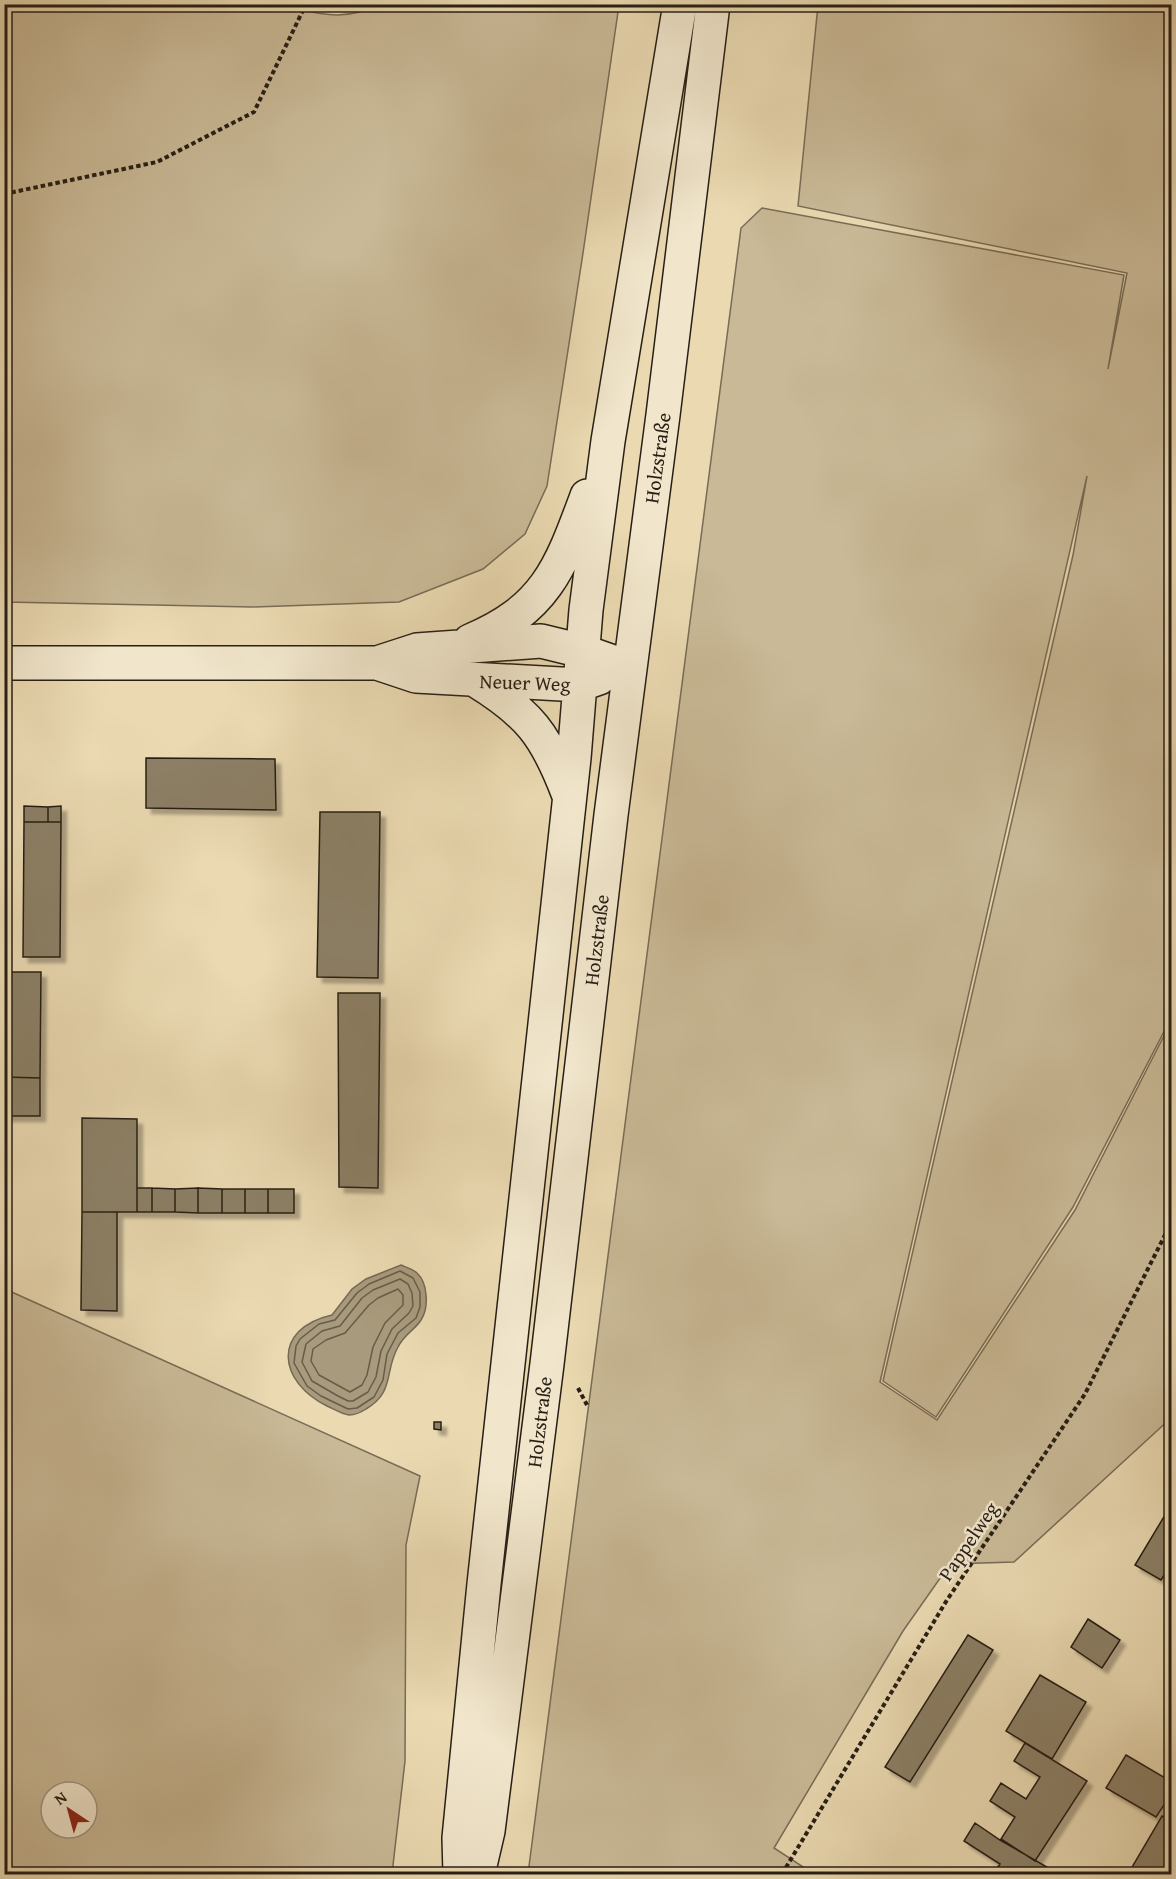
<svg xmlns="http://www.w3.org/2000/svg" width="1176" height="1879" viewBox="0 0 1176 1879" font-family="'Gentium Book Plus',serif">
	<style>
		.green { fill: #c9b996; stroke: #786c56; stroke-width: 1.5; fill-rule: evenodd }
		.water { fill: #a89a7c; stroke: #746953; stroke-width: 1.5 }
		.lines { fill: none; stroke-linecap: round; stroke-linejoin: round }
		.shore { stroke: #685c48; stroke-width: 1.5 }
		.building { fill: #8c8066; stroke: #271f15; stroke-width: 1.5; filter: url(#shadow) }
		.secondary-casing { stroke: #271f15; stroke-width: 36 }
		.path { stroke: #271f15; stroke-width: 4; stroke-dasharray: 4.5 3; stroke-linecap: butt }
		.secondary { stroke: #f1e6cc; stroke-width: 33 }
		.labels { text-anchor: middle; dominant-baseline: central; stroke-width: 5; stroke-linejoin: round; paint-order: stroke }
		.street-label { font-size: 20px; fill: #271f15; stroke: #f1e6cc }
	</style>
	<defs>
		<filter id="shadow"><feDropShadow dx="5.5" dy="5.5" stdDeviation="1.5" flood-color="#0004"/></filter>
	</defs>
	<rect width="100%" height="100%" fill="#ead9b1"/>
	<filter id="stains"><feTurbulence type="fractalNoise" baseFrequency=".00333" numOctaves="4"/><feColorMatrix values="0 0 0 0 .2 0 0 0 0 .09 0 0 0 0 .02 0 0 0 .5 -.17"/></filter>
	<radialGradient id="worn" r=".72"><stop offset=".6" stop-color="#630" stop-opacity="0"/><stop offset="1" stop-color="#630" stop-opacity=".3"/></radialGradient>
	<path class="green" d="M281 5C314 13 346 23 378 4L619 5 583 253 547 486 525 534 483 569 399 602 252 607 5 602V5Z
		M818 5H1171V1018L1073 1207 936 1417 883 1381 1073 555 1087 476 880 1382 937 1420 1075 1210 1171 1022V1418L1014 1562 950 1564 903 1631 774 1848 814 1874H528L741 228 762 208 1124 275 1108 369 1127 273 798 206Z
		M5 1289 420 1476 406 1545 405 1761 392 1874H5ZM51 1792H87V1828H51Z"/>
	<path class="water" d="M401 1265C405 1267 413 1269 417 1273 428 1283 429 1308 421 1320 415 1330 405 1333 398 1347 384 1372 395 1392 366 1409 360 1413 355 1415 349 1415 342 1414 334 1409 327 1406 278 1382 271 1329 332 1315L352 1289 366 1279Z"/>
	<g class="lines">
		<path class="shore" d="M400 1271 413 1278 420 1292V1307L416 1318 398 1333 387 1354 383 1380 374 1397 357 1408 348 1409 321 1396 307 1386 294 1363 296 1346 300 1339 319 1324 335 1320 357 1293 369 1284Z
			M400 1279 408 1284 412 1293 413 1306 409 1313 392 1329 381 1351 376 1377 368 1392 353 1401H348L338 1396 312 1381 302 1362 306 1344 322 1331 340 1326 362 1298 373 1290Z
			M398 1289 403 1295V1305L385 1323 373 1347 367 1375 362 1385 350 1392 319 1375 311 1361 313 1349 326 1340 345 1333 369 1305 378 1298Z"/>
	</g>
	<path class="building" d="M146 758 275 759 276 810 146 808Z
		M24 806 48 807V822H24Z
		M61 806V822H48V807Z
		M320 812H380L378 978 317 977Z
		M24 822H61L60 957H23Z
		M4 972H41L40 1078 4 1077Z
		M338 993H380L378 1188 339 1187Z
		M4 1077 40 1078V1116H4Z
		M82 1118 137 1119V1212H82Z
		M137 1188H152V1212H137Z
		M152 1188 175 1189V1212H152Z
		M198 1188 222 1189V1213H198Z
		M198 1188V1213L175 1212V1189Z
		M222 1189H245V1213H222Z
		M245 1189H268V1213H245Z
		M268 1189H294V1213H268Z
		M82 1212H117V1311L81 1310Z
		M434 1422H441V1430L434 1429Z
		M1171 1505 1172 1563 1161 1580 1135 1565Z
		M1088 1619 1120 1640 1102 1668 1071 1647Z
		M968 1635 993 1650 910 1782 885 1767Z
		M1040 1675 1086 1702 1052 1759 1006 1731Z
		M1025 1743 1087 1781 1035 1861 1001 1839 1015 1817 990 1801 1001 1783 1026 1799 1040 1777 1014 1761Z
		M1126 1755 1172 1782V1793L1156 1817 1106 1788Z
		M1162 1816 1172 1822V1865L1165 1874H1128Z
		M975 1823 1000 1840 1059 1874H993L1000 1864 964 1841Z"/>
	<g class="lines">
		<defs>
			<path id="secondary" d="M470 641C546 609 560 569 587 496
				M4 663H377L417 650 541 641 582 651 630 668
				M377 663 416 676 579 685 599 678
				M475 680C529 713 546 735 568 793
				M460 1874 459 1838 484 1584 574 758 586 610 608 441 680 4
				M478 1874 488 1831 547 1364 611 815 663 415 713 4"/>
		</defs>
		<use href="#secondary" class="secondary-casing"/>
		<path class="path" d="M4 194 157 162 254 112 306 4
			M578 1388 587 1405
			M782 1874 947 1600 1085 1394 1172 1221"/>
		<use href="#secondary" class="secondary"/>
	</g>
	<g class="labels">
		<g class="street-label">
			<text transform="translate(657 458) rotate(-82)">Holzstraße</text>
			<text transform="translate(525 682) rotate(2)">Neuer Weg</text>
			<text transform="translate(596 940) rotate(-83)">Holzstraße</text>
			<text transform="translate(539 1422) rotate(-83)">Holzstraße</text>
			<text transform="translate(968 1541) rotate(-56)">Pappelweg</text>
		</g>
	</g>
	<rect width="1176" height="1879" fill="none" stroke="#ead9b1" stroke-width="24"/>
	<rect x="6" y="6" width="1164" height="1867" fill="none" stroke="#271f15" stroke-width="3"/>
	<rect x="12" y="12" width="1152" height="1855" fill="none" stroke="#271f15" stroke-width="1.5"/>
	<g transform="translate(69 1810) rotate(324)"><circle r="28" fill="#f1e6cc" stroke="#a09683" stroke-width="1.5"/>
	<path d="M0-4.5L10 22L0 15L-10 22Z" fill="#8f2418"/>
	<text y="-9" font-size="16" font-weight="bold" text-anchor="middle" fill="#271f15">N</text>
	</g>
	<rect width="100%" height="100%" filter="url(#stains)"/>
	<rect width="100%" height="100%" fill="url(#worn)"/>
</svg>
